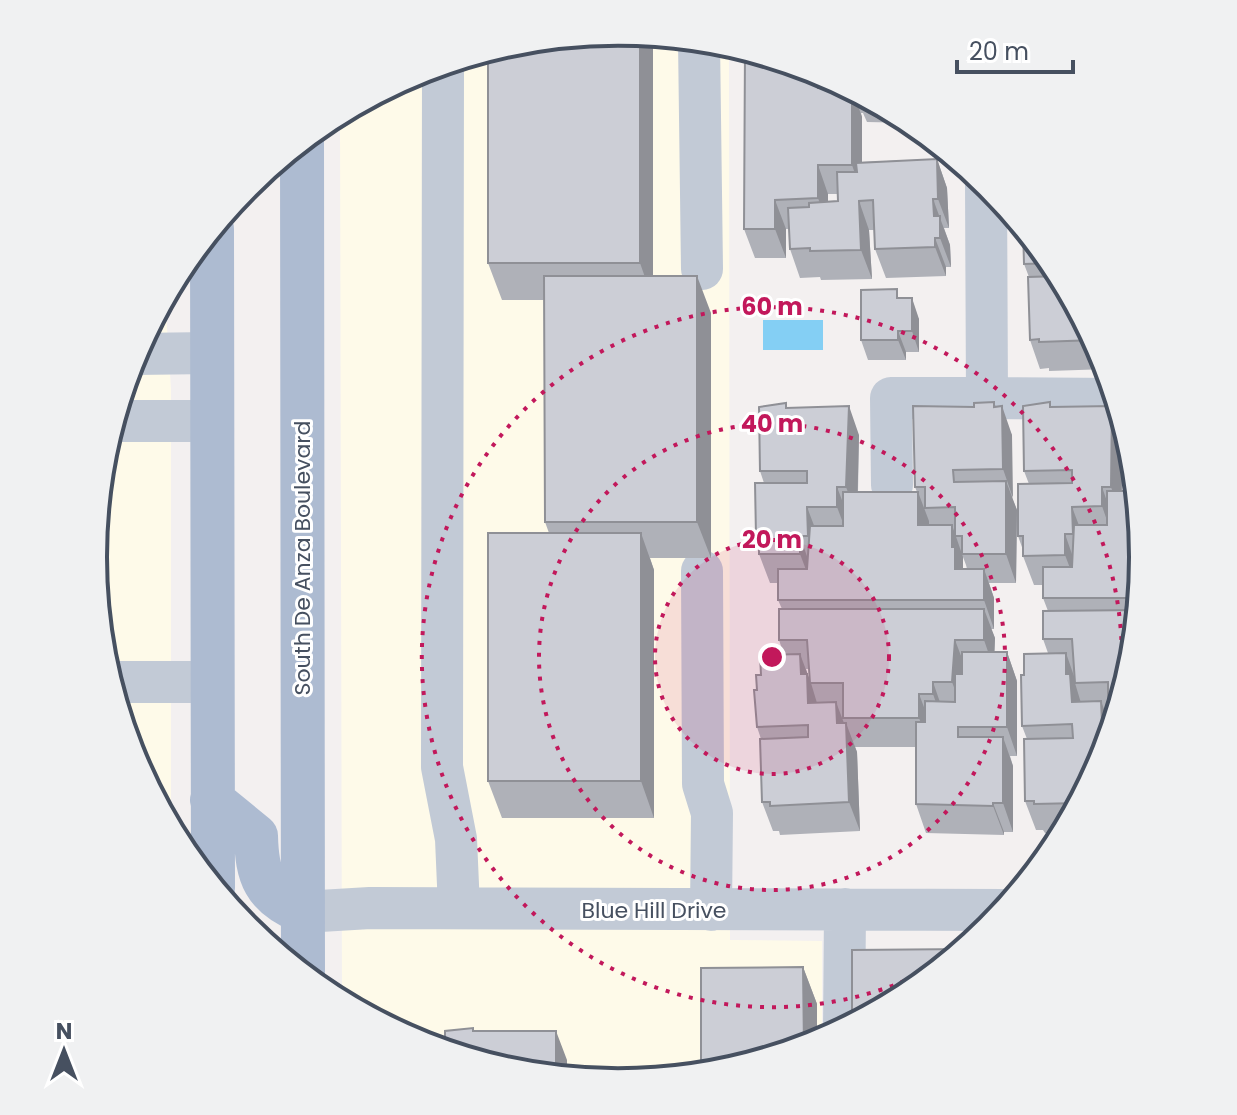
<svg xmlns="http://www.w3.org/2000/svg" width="1237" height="1115" viewBox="0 0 1237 1115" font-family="Poppins,sans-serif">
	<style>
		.commercial { fill: #fefae9 }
		.water { fill: #84cff4 }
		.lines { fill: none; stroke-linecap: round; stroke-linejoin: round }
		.minor { stroke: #c2cad6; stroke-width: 42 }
		.major { stroke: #adbbd1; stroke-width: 44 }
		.wall { fill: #afb1b8; fill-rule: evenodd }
		.shaded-wall { fill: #8f9096 }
		.building { fill: #ccced6; stroke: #8f9096; stroke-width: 2 }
		.ring { fill: none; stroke: #c2185b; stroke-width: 4; stroke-dasharray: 4 8 }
		.labels { text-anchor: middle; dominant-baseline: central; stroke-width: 6; stroke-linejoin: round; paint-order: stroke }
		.street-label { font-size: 22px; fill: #465060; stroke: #fff }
		.rim { fill: none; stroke: #465060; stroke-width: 4 }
		.centre { fill: #c2185b; stroke: #fff; stroke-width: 4 }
		.ring-label { font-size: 24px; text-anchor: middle; font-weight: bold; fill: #c2185b; stroke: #fff; stroke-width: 6; stroke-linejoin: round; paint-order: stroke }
	</style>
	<rect width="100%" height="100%" fill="#f3f0f0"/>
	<path class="commercial" d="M619 32 729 44 730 940 822 941V1042L721 1073 618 1083 516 1073 417 1043 342 1003 340 113 418 72 516 42Z
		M165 296 171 389V830L133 758 103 660 93 557 103 455 133 356Z"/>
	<path class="water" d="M763 320H823V350H763Z"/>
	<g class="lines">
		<path class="minor" d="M699 40 702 269
			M443 64 442 767 456 839 459 908
			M986 183 987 398 1117 399
			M135 354 211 353
			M113 421H211
			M892 485 891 398H987
			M702 571 703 784 712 813 711 910
			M110 682H213
			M303 912 370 908 1006 910
			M844 1030 845 909"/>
		<path class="major" d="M302 140 303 975
			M212 229 213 888
			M212 800 256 836C257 876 264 896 303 912"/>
	</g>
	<path class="wall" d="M653 48V276L711 313V558H650L654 570V818H502L488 781 549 533 545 522 544 300H502L488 263Z
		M820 72 914 123 867 122 863 113H861L862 117V162L937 159 947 188 949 228H944L950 245 951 267H946V276L886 278 875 249V230H869L872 279 821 280 820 277 800 278 790 249 789 229H786V258H755L744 229ZM836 82 838 88H829L828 83ZM828 194H837L838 201 828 202Z
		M1024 227 1056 266 1104 357 1108 369 1049 371V368L1040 369 1030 340 1029 277 1024 264Z
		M900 298 919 319V352H906V360H868L861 340Z
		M1112 406 1123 435 1122 491 1144 558 1134 660 1104 759 1064 833H1045L1043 830H1036L1025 801 1027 739 1022 726 1024 675 1048 653 1043 639 1048 611 1043 598V585H1034L1023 556V550L1018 536 1029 484 1024 471 1052 407Z
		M996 407 1012 435V498L1017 510 1016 583H989L994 598V629H991L995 638 994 652H1007L1017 681V756H1010L1013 766V832H1004V835L926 833 916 804V747H855L857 752 860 831 780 835 779 831H773L762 802 761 739 757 727V690L761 675 784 655 779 640 782 609 778 600V583H770L759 554V544L756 536 764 483 760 471 788 408 859 435 858 492H917L915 487ZM963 557 966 565 967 569H963ZM806 669H809L810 681Z
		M803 967 817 1004V1044L721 1073 706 1074 701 1062Z
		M910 995 856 1024 852 1013Z"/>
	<path class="shaded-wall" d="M640 34 648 35 653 48V300L640 263Z
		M818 72 825 75 829 85V117L818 88Z
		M852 89 862 117V194L852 165Z
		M937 159 947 188 949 228 938 199Z
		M818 165 828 194V227L818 198Z
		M933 199 950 245 951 267 940 238 934 216Z
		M775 200 786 229V258L775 229Z
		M859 201 869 230 872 279 861 250Z
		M935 238 946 267V276L935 247Z
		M697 276 711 313V558L697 522Z
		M912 298 919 319V352L912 331Z
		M898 331 906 352V360L898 340Z
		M994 402 1002 424V406L1012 435 1013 498 1003 469Z
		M849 406 859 435 857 516 846 487Z
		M1112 406 1123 435 1121 516 1111 487Z
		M1006 481 1017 510 1016 583 1006 554Z
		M837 487 848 516V536L837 507Z
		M1102 487 1112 516V535L1102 506Z
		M918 492 929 521V554L918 525Z
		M807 507 818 536V565L808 536Z
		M1072 507 1083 536V563L1073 534Z
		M952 525 963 557V569H955L952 547Z
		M641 533 654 570V818L641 781Z
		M1065 534 1075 563 1076 584 1065 555Z
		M800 536 810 565 811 583 800 554Z
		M984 569 994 598V629L984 600Z
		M984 609 995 638 994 669 984 640Z
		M955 640 966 669 963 711 952 682Z
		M1007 652 1017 681V756L1007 727Z
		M1066 653 1076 682 1075 683 1081 703 1072 702 1066 674Z
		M800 654 811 683 817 703H808L801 674Z
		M933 682 943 711V723L933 694Z
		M919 694 930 723V747L919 718Z
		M1101 701 1111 728V722L1113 728 1109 741 1102 722Z
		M836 702 847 731 846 723 857 752 860 831 849 802 837 723Z
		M1003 737 1013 766V832L1003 803Z
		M993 803 1004 832V835L993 806Z
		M803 967 817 1004V1044L804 1048Z
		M556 1031 567 1060V1078L556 1077Z"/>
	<path class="building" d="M619 32 640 34V263H488V51L516 42Z
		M745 49 818 72V88L852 89V165H818V198L775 200V229H744Z
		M937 159 938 199H933L934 216H940V238H935V247L875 249 873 200 859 201 861 250 810 251V248L790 249 788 208 809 207V203L838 201 837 172H857L856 163Z
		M1023 227H1024L1053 263 1024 264Z
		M544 276H697V522H545Z
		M1061 276 1095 340 1039 342V339L1030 340 1028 277Z
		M897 289V298H912V331H898V340H861V290Z
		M994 402V407L1002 406 1003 469 953 470 954 482 1006 481V554H962V536H955V507L925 508V487H915L913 406 974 407V403Z
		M1050 402V407L1112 406 1111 487H1102V506L1072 507 1073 534H1065V555L1023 556V536H1018V484L1072 483V470L1024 471 1023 406Z
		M786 403V408L849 406 846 487H837V507H807L808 536H800V554H759V536H756L755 483H807V471H760L759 407Z
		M1107 491H1137L1144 558 1140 598H1043V567H1072L1074 525H1107Z
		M843 492H918V525H952V547H955V569H984V600H778V569H807L810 526H843Z
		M488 533H641V781H488Z
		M779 609H984V640H955L952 682H933V694H919V718H843V683H810L807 640H779Z
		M1139 610 1134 660 1116 718H1108V682L1075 683 1072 639H1043V611Z
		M962 652H1007V727H958V737H1003V803H993V806L916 804V722H925V701L955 702V674H962Z
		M1066 653V674H1070L1072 702 1101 701 1102 722H1111V735L1104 759 1080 803 1034 804V801H1025L1024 739 1073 738 1072 724 1022 726 1021 675H1024V654Z
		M800 654 801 674H807L808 703 836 702 837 723H846L849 802 770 806V802H762L760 739 808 737V725L757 727 754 690H757L756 675H761L760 655Z
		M966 949 910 995 877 1012 852 1013V950Z
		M803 967 804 1048 733 1069V1062H701V968Z
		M473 1028V1031H556V1077L516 1073 445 1051V1031Z"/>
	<circle cx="772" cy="657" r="117" fill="#c2185b" fill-opacity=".12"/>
	<g class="ring">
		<circle cx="772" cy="657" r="117"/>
		<circle cx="772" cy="657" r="233"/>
		<path d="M968 947A350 350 0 1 1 1117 715"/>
	</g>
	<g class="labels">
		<g class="street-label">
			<text transform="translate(302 558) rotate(-90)">South De Anza Boulevard</text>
			<text x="654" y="910">Blue Hill Drive</text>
		</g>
	</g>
	<path d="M0 0H1237V1115H0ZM107 557a511 511 0 1 1 1022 0a511 511 0 1 1-1022 0Z" fill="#f0f1f2" fill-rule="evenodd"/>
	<path class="rim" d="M107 557a511 511 0 1 1 1022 0a511 511 0 1 1-1022 0Z"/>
	<circle cx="772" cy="657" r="12" class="centre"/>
	<g class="ring-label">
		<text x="772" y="315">60 m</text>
		<text x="772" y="432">40 m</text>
		<text x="772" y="548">20 m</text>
	</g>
	<g transform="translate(64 1051)" stroke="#ffffff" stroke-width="6" paint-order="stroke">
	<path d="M0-6L14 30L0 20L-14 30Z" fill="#465060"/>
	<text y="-12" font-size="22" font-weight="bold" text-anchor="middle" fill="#465060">N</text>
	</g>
	<path d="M957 60v12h116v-12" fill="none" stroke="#465060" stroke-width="4"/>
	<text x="969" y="60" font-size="24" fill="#465060" stroke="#ffffff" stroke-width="6" paint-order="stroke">20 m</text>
</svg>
